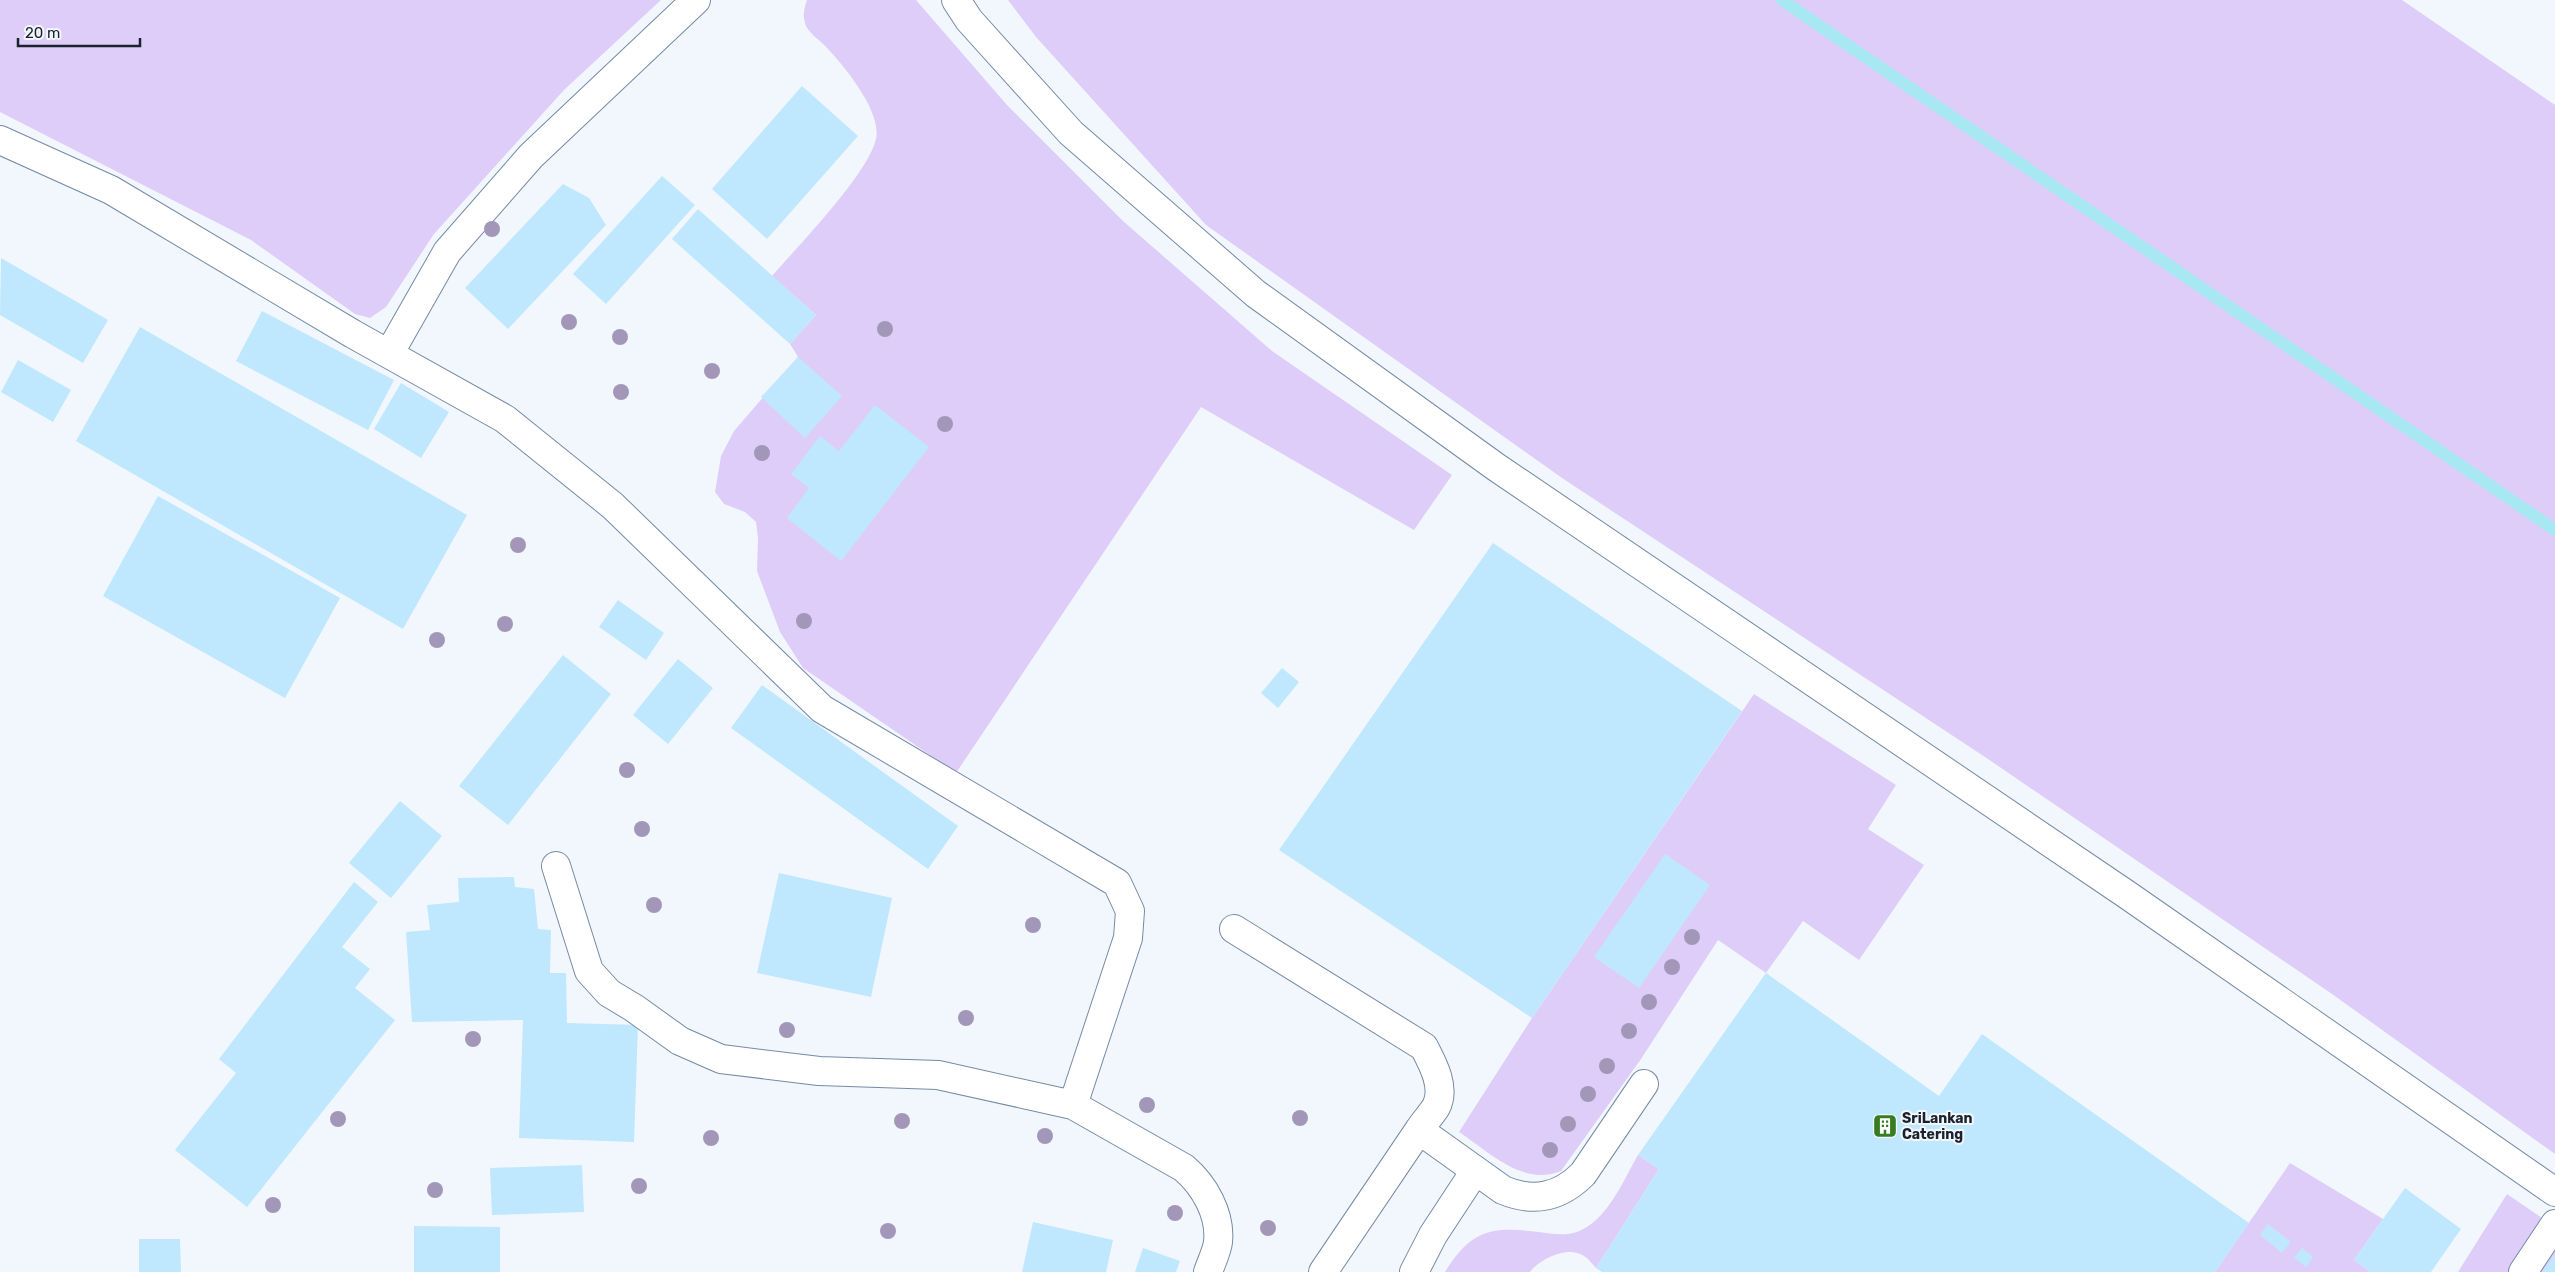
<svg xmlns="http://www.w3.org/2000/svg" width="2555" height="1272" viewBox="0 0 2555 1272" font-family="Rubik,sans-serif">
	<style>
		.green { fill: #dfcdf9 }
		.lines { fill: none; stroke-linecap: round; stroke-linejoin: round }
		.stream { stroke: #a8e8f3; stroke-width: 12 }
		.building { fill: #bfe7fe }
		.minor-casing { stroke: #758aa6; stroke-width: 30 }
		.minor { stroke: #fff; stroke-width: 28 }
		.tree { fill: #a397b9 }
		.labels { text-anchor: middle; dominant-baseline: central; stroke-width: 4; stroke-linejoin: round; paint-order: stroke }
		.poi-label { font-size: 14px; font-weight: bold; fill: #1a222e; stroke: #f2f7fd; text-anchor: start }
	</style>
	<rect width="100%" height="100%" fill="#f2f7fd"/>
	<path class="green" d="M0 0H661L564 90 434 234 386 307 370 318 355 314 251 240 0 112Z
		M807 0H916L1007 105 1123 221 1272 351 1452 475 1414 530 1201 407 956 773 803 668 780 632 757 571 758 538 756 522 745 512 724 504 715 492 721 456 734 431 798 357 790 344 816 315 772 276C798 246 868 174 876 139 882 112 845 67 827 48 821 41 810 34 806 26 802 16 804 9 807 0Z
		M1008 0H2402L2555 105V1154L2332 994 1988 759 1562 478 1206 225 1036 37Z
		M1754 694 1896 785 1868 829 1924 865 1859 960 1803 921 1766 973 1718 940 1641 1059 1561 1171C1524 1187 1489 1152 1459 1132L1532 1018Z
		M1638 1155 1659 1169 1596 1268C1592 1264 1589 1259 1584 1256 1568 1245 1540 1259 1530 1272H1445C1471 1230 1491 1226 1539 1232 1551 1234 1565 1236 1577 1232 1607 1221 1623 1181 1638 1155Z
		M2290 1163 2383 1219 2354 1260 2371 1272H2215Z
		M2507 1194 2555 1227V1272H2458Z"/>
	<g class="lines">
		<path class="stream" d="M1782 0 2555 530"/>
	</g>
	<path class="building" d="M802 86 858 136 767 239 712 189Z
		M662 176 695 205 606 304 573 274Z
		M563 184 589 198 606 225 508 329 465 288Z
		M698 209 816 315 790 344 672 239Z
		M1 258 108 320 83 363 0 315Z
		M262 311 394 380 368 430 236 361Z
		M140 327 467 515 403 629 76 441Z
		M798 357 842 396 805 438 761 397Z
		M18 360 71 390 53 422 1 392Z
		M401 383 449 412 421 458 374 429Z
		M875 405 929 447 841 561 787 518 809 488 791 474 820 436 839 451Z
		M158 496 340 598 285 698 103 596Z
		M1493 543 1742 711 1532 1018 1279 850Z
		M618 600 664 633 646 660 599 627Z
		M563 655 611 694 508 825 459 786Z
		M678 659 713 688 668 744 633 715Z
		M1282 668 1299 682 1278 708 1261 693Z
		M762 685 958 826 928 869 731 728Z
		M400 801 442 836 391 898 349 863Z
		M1665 854 1710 885 1639 988 1594 957Z
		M779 873 892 898 871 997 757 973Z
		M514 877 515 887 534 889 538 929 551 930 550 973H566L567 1023 638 1025 634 1142 519 1138 523 1020 412 1022 406 932 430 930 427 905 459 902 458 878Z
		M354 882 378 902 342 947 370 969 355 988 395 1020 247 1207 175 1150 236 1073 219 1059Z
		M1766 973 1939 1096 1982 1034 2249 1223 2215 1272H1602L1596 1268 1659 1169 1638 1155Z
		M582 1165 584 1212 492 1215 490 1168Z
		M2405 1188 2461 1229 2431 1272H2371L2354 1260Z
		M1033 1222 1113 1240 1106 1272H1022Z
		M2268 1224 2291 1242 2282 1253 2260 1235Z
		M414 1226 500 1227V1272H414Z
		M139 1239H180L181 1272H139Z
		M1143 1248 1180 1261 1176 1272H1135Z
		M2302 1248 2313 1257 2306 1267 2294 1258Z
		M2555 1254V1272H2542Z"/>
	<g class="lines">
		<defs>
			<path id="minor" d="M956 0 969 20 1071 133 1256 294 1496 467 2126 894 2555 1192
				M0 140 111 190 353 334 505 419 613 506 822 709 1117 883 1130 911 1128 938 1073 1105
				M389 354 447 252 531 156 696 0
				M556 866 589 971 609 993 634 1008 680 1041 721 1059 819 1071 938 1075 1073 1105 1184 1168C1204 1185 1221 1214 1218 1242 1217 1251 1211 1263 1208 1272
				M1234 929 1424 1047C1433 1064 1446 1088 1436 1107 1431 1115 1424 1122 1419 1130L1503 1190C1534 1203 1560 1197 1583 1174L1644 1084
				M1323 1272 1419 1130
				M1414 1272 1433 1235 1475 1171
				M2523 1272 2555 1224"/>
		</defs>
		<use href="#minor" class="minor-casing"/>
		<use href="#minor" class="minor"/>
	</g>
	<g class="tree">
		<circle cx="492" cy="229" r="8"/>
		<circle cx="569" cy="322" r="8"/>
		<circle cx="885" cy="329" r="8"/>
		<circle cx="620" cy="337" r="8"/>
		<circle cx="712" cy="371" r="8"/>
		<circle cx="621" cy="392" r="8"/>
		<circle cx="945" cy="424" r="8"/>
		<circle cx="762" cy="453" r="8"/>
		<circle cx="518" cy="545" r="8"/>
		<circle cx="804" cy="621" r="8"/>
		<circle cx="505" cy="624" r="8"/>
		<circle cx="437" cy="640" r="8"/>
		<circle cx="627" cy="770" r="8"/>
		<circle cx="642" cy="829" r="8"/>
		<circle cx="654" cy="905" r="8"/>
		<circle cx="1033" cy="925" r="8"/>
		<circle cx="1692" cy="937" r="8"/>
		<circle cx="1672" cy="967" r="8"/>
		<circle cx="1649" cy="1002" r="8"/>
		<circle cx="966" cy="1018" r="8"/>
		<circle cx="787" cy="1030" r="8"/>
		<circle cx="1629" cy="1031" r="8"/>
		<circle cx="473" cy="1039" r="8"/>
		<circle cx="1607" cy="1066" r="8"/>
		<circle cx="1588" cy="1094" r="8"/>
		<circle cx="1147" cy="1105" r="8"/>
		<circle cx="1300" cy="1118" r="8"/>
		<circle cx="338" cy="1119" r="8"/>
		<circle cx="902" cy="1121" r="8"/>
		<circle cx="1568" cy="1124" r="8"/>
		<circle cx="1045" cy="1136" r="8"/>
		<circle cx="711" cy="1138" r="8"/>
		<circle cx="1550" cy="1150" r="8"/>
		<circle cx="639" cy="1186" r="8"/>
		<circle cx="435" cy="1190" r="8"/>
		<circle cx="273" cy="1205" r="8"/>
		<circle cx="1175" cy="1213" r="8"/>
		<circle cx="1268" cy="1228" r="8"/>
		<circle cx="888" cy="1231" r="8"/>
	</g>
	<defs>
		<symbol id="building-square" viewBox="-11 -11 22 22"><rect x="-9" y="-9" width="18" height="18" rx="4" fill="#367d22" stroke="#f2f7fd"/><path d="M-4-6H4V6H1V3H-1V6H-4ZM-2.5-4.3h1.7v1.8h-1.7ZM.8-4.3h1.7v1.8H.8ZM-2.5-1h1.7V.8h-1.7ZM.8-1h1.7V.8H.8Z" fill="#fff"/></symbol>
	</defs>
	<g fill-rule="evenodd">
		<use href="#building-square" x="1871" y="1112" width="28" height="28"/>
	</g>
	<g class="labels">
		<g class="poi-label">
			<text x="1902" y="1118">SriLankan<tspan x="1902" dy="16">Catering</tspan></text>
		</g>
	</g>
	<path d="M18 38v8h122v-8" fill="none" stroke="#1a222e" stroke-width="2.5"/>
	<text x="25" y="38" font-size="15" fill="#1a222e" stroke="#f2f7fd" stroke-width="4" paint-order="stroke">20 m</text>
</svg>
